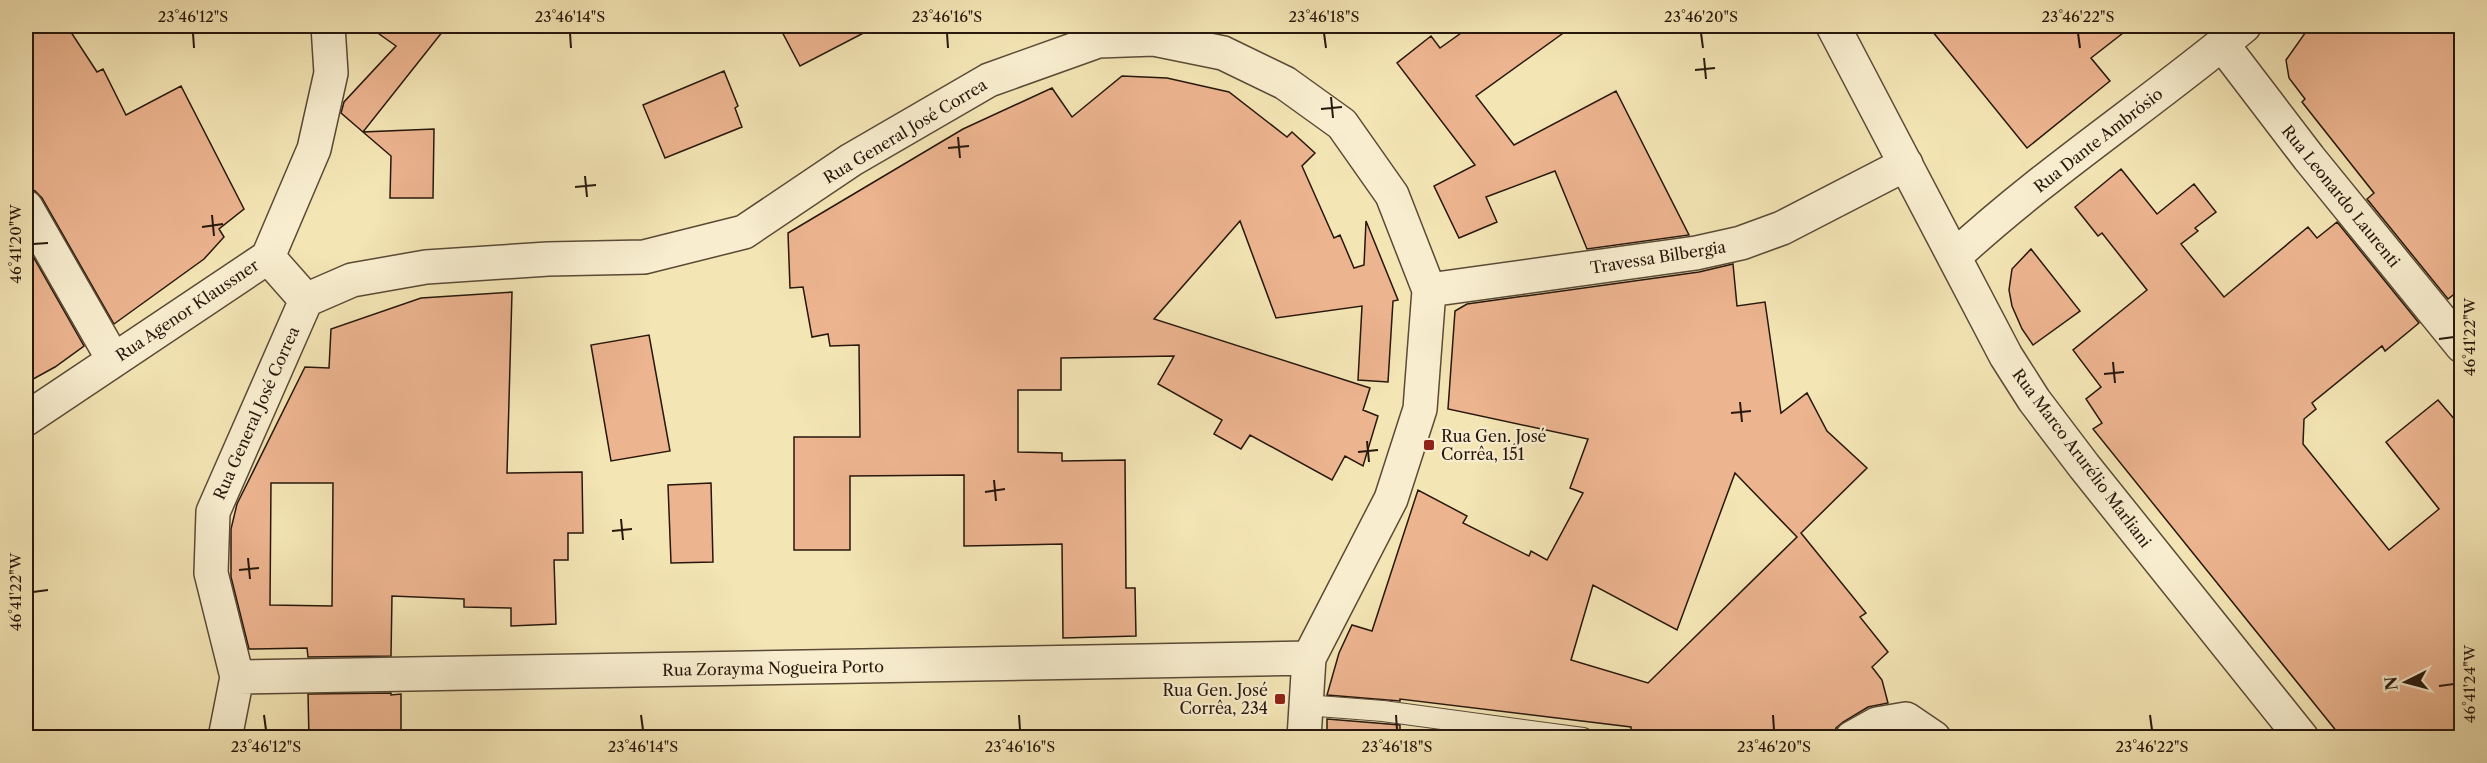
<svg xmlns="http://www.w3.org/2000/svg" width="2487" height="763" viewBox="0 0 2487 763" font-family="'Libre Caslon Text',serif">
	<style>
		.building { fill: #ecb48f; stroke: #27170c; stroke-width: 1.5; fill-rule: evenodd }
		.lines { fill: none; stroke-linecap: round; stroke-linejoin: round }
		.lane-casing { stroke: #5a4a36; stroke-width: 22 }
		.street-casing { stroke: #5a4a36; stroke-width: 36 }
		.lane { stroke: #f8eecf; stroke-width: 20 }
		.street { stroke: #f8eecf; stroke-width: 33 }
		.ticks { fill: none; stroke: #27170c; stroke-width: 2 }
		.poi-dot { fill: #8f2418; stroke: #f8eecf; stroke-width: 2 }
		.labels { text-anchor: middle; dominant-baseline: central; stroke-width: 4.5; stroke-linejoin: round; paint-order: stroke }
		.street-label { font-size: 16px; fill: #27170c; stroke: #f8eecf }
		.poi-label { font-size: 16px; fill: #27170c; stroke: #f8eecf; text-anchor: start }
		.neatline { fill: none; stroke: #27170c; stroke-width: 2 }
		.ticks-label { font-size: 15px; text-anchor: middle; fill: #27170c }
	</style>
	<rect width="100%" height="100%" fill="#f4e5b5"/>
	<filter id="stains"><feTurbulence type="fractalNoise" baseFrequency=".00333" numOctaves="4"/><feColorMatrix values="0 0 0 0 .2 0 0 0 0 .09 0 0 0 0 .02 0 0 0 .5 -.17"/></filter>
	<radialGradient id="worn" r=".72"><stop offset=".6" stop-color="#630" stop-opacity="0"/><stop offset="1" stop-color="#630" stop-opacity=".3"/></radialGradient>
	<path class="building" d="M26 26H67L97 72 103 69 126 115 181 86 244 209 219 229 224 237 204 259 114 324 42 198 35 191 26 188Z
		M368 26H447L363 132 341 113 344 102 396 46Z
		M779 26H877L800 66Z
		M1471 26H1573L1476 96 1514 145 1616 91 1689 235 1587 249 1555 171 1486 197 1497 222 1459 238 1434 186 1475 165 1397 63 1431 36 1440 48Z
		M1928 26H2132L2091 58 2110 81 2027 148Z
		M2310 26H2462V288L2448 299 2367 199 2374 193 2302 102 2305 99 2289 78 2286 60Z
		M724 71 738 106 735 108 742 127 665 158 643 105Z
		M1122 76 1167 78 1229 92 1287 137 1292 132 1315 153 1302 166 1334 238 1340 235 1354 268 1364 265 1366 221 1398 300 1393 301 1388 382 1358 380 1362 306 1276 318 1240 221 1154 319 1370 388 1363 410 1378 416 1363 466 1345 456 1332 480 1250 435 1241 449 1214 434 1222 420 1158 384 1174 356 1061 358V390H1018V452L1062 453V461L1125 460 1126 588H1135L1136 636 1063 638 1062 544 964 546V475L850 476V550H794V437H860L859 345 830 346 828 334 812 337 803 287 790 288 788 233 963 129 1052 88 1072 117Z
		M434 129 433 198H390L391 156 363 132Z
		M2121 169 2157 214 2194 184 2216 212 2195 228 2198 231 2181 244 2224 297 2308 227 2317 238 2337 222 2419 323 2385 351 2382 346 2312 403 2316 409 2304 419 2303 444 2389 550 2439 509 2386 442 2438 400 2462 428V738H2342L2093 429 2102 423 2086 399 2101 387 2073 350 2147 290 2102 233 2098 236 2075 207Z
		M26 244 84 346 55 367 26 383Z
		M2031 249 2080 311 2033 345 2022 329 2012 306 2009 290 2012 269Z
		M1733 264 1737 306 1765 302 1781 413 1807 393 1827 431 1867 468 1801 533 1866 613 1860 617 1888 652 1872 667 1882 680 1888 703 1868 707 1843 722 1836 728 1833 738H1631V727L1400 699V701L1327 695 1339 653 1352 625 1372 631 1418 490 1467 516 1463 523 1529 556 1531 551 1547 560 1583 493 1570 488 1588 439 1448 409 1455 311 1467 304 1699 272ZM1735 473 1797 537 1648 683 1571 660 1593 585 1677 630Z
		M512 292 507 473 582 472 583 533H568V560H554L556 624 511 626V608L464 607V599L392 596 391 656 308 657 307 648 249 649 231 577V529L237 504 305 367 329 368 331 329 421 298ZM271 483H333L332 606 270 605Z
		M649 335 670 451 611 461 591 345Z
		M711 483 713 562 671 563 668 485Z
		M391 693V695L401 694V738H309L308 694Z
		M1327 719 1400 725V738H1327Z"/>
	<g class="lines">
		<defs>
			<path id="lane" d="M1305 705 1383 711 1583 738"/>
			<path id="street" d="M1833 26 2006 356 2034 400 2084 466 2302 738
				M2222 44 2309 158 2462 346
				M26 207 113 359
				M268 257 306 300 352 280 426 267 548 259 644 257 744 232 851 160 989 80 1098 41 1154 39 1223 53 1285 83 1342 124 1392 195 1429 290 1420 409 1391 499 1309 658 1304 738
				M1954 257C2045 173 2149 105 2244 26
				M1429 290 1696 253 1741 243 1782 228 1906 164
				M26 419 268 257 314 149 331 73 328 26
				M237 677 1309 658
				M225 738 237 677 211 573 213 512 306 300
				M1852 738 1877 724 1906 719 1934 738"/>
		</defs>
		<use href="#lane" class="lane-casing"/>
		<use href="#street" class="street-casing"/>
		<use href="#lane" class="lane"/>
		<use href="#street" class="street"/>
	</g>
	<path class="ticks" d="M193 33 194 48M570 33 571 48M947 33 948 48M1324 33 1326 48M1701 33 1703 48M2078 33 2080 48M1704 58 1706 79M1695 70 1715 68M1331 97 1333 118M1321 109 1342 107M958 137 960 158M948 148 969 146M585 176 587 197M575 187 596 185M212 215 214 236M202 227 223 224M33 244 48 243M2439 339 2454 337M2113 362 2115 383M2104 374 2124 372M1740 402 1742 422M1731 413 1751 411M1367 441 1369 462M1358 452 1378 450M994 480 996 501M985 492 1005 489M621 519 623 540M612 531 632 529M248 558 250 579M239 570 259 568M33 592 48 590M2439 686 2454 684M264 715 266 730M641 715 643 730M1019 715 1020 730M1396 715 1397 730M1773 715 1774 730M2150 715 2152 730"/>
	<g class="poi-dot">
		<rect x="1423" y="439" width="12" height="12" rx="3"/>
		<rect x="1274" y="693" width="12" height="12" rx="3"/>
	</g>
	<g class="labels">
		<g class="street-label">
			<text transform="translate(905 131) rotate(-31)">Rua General José Correa</text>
			<text transform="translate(2098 140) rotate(-38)">Rua Dante Ambrósio</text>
			<text transform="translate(2341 196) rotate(51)">Rua Leonardo Laurenti</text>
			<text transform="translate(1658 257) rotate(-9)">Travessa Bilbergia</text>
			<text transform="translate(187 310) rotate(-34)">Rua Agenor Klaussner</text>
			<text transform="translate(256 413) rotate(-66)">Rua General José Correa</text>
			<text transform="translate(2082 458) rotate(53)">Rua Marco Arurélio Marliani</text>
			<text transform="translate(773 668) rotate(-1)">Rua Zorayma Nogueira Porto</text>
		</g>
		<g class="poi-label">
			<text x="1441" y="436">Rua Gen. José<tspan x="1441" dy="18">Corrêa, 151</tspan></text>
			<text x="1268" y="690" text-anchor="end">Rua Gen. José<tspan x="1268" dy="18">Corrêa, 234</tspan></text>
		</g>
	</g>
	<rect width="2487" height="763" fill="none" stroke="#f4e5b5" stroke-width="66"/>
	<g transform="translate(2406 682) rotate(264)" stroke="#f8eecf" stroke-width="4.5" paint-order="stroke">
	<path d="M0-4.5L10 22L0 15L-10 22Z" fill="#27170c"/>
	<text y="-9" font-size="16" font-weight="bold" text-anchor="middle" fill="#27170c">N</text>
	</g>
	<rect x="33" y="33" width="2421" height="697" class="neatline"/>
	<g class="ticks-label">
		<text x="193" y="22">23°46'12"S</text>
		<text x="570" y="22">23°46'14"S</text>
		<text x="947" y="22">23°46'16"S</text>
		<text x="1324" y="22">23°46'18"S</text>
		<text x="1701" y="22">23°46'20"S</text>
		<text x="2078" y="22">23°46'22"S</text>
		<text transform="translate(16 244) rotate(-90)" y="5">46°41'20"W</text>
		<text transform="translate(2470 337) rotate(-90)" y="5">46°41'22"W</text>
		<text transform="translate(16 592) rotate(-90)" y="5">46°41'22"W</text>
		<text transform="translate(2470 684) rotate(-90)" y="5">46°41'24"W</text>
		<text x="266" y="752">23°46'12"S</text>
		<text x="643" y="752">23°46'14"S</text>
		<text x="1020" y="752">23°46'16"S</text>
		<text x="1397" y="752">23°46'18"S</text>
		<text x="1774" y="752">23°46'20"S</text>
		<text x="2152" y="752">23°46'22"S</text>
	</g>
	<rect width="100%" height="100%" filter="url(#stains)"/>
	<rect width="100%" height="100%" fill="url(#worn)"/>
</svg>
